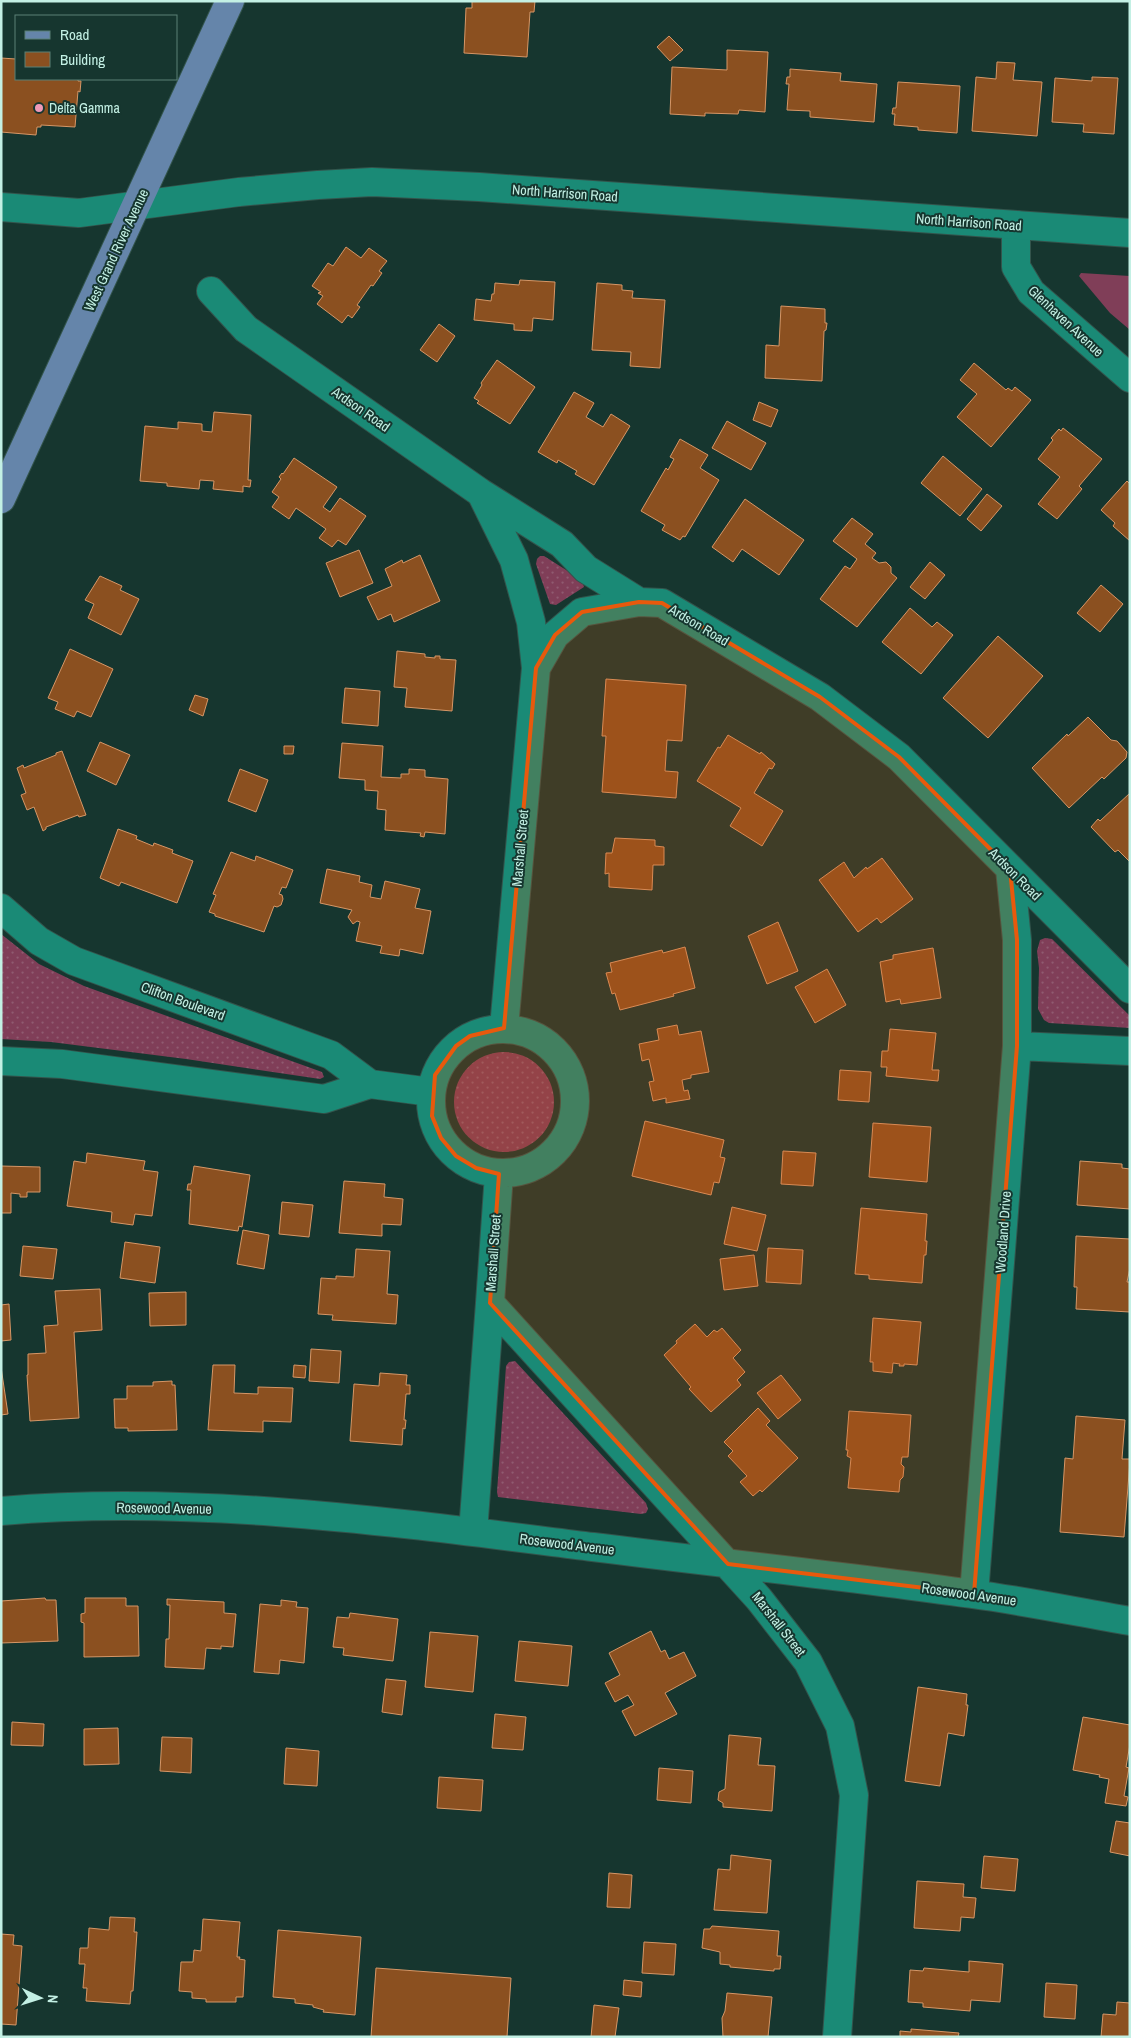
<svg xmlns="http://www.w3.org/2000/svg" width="1131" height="2038" viewBox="0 0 1131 2038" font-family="'Archivo Narrow',sans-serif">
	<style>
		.grass { fill: url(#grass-dots) }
		.park { fill: #803e58 }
		.building { fill: #8b5020; stroke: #d69666 }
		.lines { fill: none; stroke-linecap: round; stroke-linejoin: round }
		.minor-casing { stroke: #33544c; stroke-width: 30 }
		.tertiary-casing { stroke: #33544c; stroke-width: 30 }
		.primary-casing { stroke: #33544c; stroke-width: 30 }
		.minor { stroke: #1a8a76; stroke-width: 28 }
		.tertiary { stroke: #1a8a76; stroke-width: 28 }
		.primary { stroke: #6585aa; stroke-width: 28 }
		.marked { fill: #e8590c; fill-opacity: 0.2; stroke: #e8590c; stroke-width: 4; stroke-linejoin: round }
		.poi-dot { fill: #ef9ab8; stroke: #16362f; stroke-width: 2 }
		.labels { text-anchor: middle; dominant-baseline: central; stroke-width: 4; stroke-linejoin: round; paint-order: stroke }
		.poi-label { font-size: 14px; fill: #c3f0e4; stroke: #16362f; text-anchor: start }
		.street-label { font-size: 14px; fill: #c3f0e4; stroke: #16362f }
	</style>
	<defs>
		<pattern id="grass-dots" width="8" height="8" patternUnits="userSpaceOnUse" patternTransform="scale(1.25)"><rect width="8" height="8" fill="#803e58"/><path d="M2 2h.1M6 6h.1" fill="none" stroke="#905a70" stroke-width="1.8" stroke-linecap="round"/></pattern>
	</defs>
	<rect width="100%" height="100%" fill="#16362f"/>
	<path class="grass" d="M540 556H544L582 580 584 587 556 605 550 604 536 564 537 559Z
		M1 934 39 964 84 986 322 1072 324 1077 320 1079 186 1059 51 1042 1 1039Z
		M1045 938 1052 939 1130 1016V1028L1049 1023 1044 1020 1038 1009 1039 968 1037 951 1040 940Z
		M454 1102a50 50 0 1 1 100 0a50 50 0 1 1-100 0Z
		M515 1361 646 1503 648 1509 646 1513 641 1514 498 1497 497 1492 506 1366 509 1362Z"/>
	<path class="park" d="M1081 273 1130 276V330L1110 313 1079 276Z"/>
	<path class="building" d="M472 1H535L534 12H530L527 57 464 53 466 8H472Z
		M669 36 683 50 670 61 657 47Z
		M727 50 768 52 765 112 739 110 738 114 705 113V116L670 114 672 67 727 70Z
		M1 58 16 59V79H78V81H81L80 92 78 91 75 127 41 125V127H37L36 135 1 132Z
		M997 62 1015 63 1013 80 1042 82 1037 136 972 131 976 77 996 79Z
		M790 69 841 73 840 81 877 84 874 122 810 117V111L787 110 789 84H786L787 77H790Z
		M1092 77 1118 78 1114 134 1083 132 1084 124 1052 122 1055 78 1092 81Z
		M898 82 960 86 957 133 918 130V127L894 125 895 114H892L893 108H896Z
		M346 247 361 258 369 248 387 261 379 271 382 273 373 286 371 285 357 305 360 307 352 318 348 315 342 323 317 304 323 296 318 293 321 292 312 286 328 263 333 266Z
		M520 280 555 282 553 320 533 318 532 331 514 330V324L474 320 476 299 491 301 492 294H494L495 283 519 285Z
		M597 283 622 285V290L633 291 632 298 665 300 660 368 630 366 631 352 592 350Z
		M781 306 825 309V323H827L826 330 824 331 822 381 765 378 766 345 779 346Z
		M439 324 455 336 437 362 420 350Z
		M497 360 535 387 510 424 477 403 479 401 474 398 482 385 481 383Z
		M974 363 1006 390 1008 388 1012 391 1015 387 1031 400 991 447 957 417 977 394 960 380Z
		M574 392 594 403 586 417 603 427 611 414 630 426 594 485 575 474 577 471 558 460 557 463 538 452Z
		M759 402 778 410 771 427 753 420Z
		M214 412 251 415 248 480H251L250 487 243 486V492L213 489 214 481 200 480 199 489 167 486V483L140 481 145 426 178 429V422L202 424V431L212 432Z
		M727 421 766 443 751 470 712 448Z
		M1063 428 1102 459 1079 486 1082 489 1057 519 1038 504 1060 477 1038 459 1053 440 1051 438 1059 429 1061 431Z
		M680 439 708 455 700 468 719 480 685 537 683 536 680 540 662 530 665 525 641 511 666 468 668 470 674 459 670 457Z
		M943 456 982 489 960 516 921 483Z
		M294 458 337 487 323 507 330 512 340 498 366 516 346 545 338 540 332 547 319 538 326 529 296 508 289 519 272 507 279 497 272 492 281 479 279 477 282 473 283 474Z
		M1127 481 1130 484V541L1113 526 1115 523 1101 510Z
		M987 494 1002 506 981 531 967 519Z
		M745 499 804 540 779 575 742 549 733 562 712 547Z
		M852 518 873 534 865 544 876 553 872 558 879 563 886 562 891 567V573L897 578 857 627 820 599 845 566 850 569 857 559 833 541Z
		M359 550 373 583 340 597 326 563Z
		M420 555 440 601 394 622 391 614 378 620 367 597 392 586 385 569 402 560 403 563Z
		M930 562 945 575 925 599 910 587Z
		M100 576 122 586 120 590 139 599 121 635 88 618 94 604 85 600Z
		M1101 585 1123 604 1100 632 1077 613Z
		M910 608 932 627 937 622 953 635 921 674 882 642Z
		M998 636 1043 676 988 738 943 698Z
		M70 649 113 669 91 717 77 711 74 717 55 709 58 702 48 698Z
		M397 651 425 654V657L435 658V656H440V659L456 660 452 711 405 707 407 688 394 687Z
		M606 679 686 685 682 741 667 740 665 771 678 772 676 798 602 792 606 736H602Z
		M345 688 380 691 378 726 342 723Z
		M195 695 208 699 203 716 189 710Z
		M1088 717 1111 740 1117 741 1127 752 1126 758 1104 779 1102 777 1069 808 1032 768 1067 734 1068 736Z
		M728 735 760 754 761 752 775 764 772 769 769 768 754 793 783 811 762 846 730 826 741 808 697 781 718 747 720 748Z
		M100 742 130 755 116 785 87 771Z
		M342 743 383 746 381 777 401 778V774H409V769L425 770V777L448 779 445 834 425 832 424 837 420 836 421 833 385 830 386 810 377 809 378 791 365 790V780L339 778Z
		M284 746H294L293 754H284Z
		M62 751 86 815 79 817 78 815 46 827V829L43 831 34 807 27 810 21 795 26 793 17 768 23 765 24 768 56 755V753Z
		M240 769 268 780 256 812 228 801Z
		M1130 793V862L1118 850 1115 852 1091 827 1098 819 1100 821Z
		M118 829 137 836 136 839 153 846 154 843 173 850 172 853 193 861 177 903 121 882 119 886 100 878Z
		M615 838 655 840V846L664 847V865H653L652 890 609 887V873L605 874 606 853H612Z
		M231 852 255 861 256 856 293 870 286 888 282 887 279 894 282 895 283 899 281 905 277 907 274 906 264 932 215 916V914L209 912 216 895 213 894Z
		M882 858 913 899 881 923 877 918 858 932 819 880 844 862 854 878 866 867 867 869Z
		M327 869 360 876 359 882 372 885 370 897 381 899 385 881 420 889 415 908 431 911 423 954 400 949 399 956 380 953 382 946 356 941 360 922 357 921 353 924 348 917 352 910 320 903Z
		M778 922 798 971 767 984 748 936Z
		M685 947 695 988 673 994 674 996 620 1010 615 993 612 994 606 973 612 972 610 963 662 950 663 953Z
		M933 948 941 998 901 1004 900 999 886 1002 880 962 893 959V955Z
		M827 969 846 1005 815 1023 795 987Z
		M677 1025 679 1035 701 1031 709 1072 691 1075V1078L682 1080 684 1091 688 1090 690 1099 666 1103V1098L653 1101 649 1082 654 1081 649 1059 642 1061 639 1044 659 1040 657 1029Z
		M890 1029 936 1033 932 1070H939L938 1081 886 1076 887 1067H881L882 1051H888Z
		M840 1070 871 1072 869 1102 838 1100Z
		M645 1121 724 1140 720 1157 725 1158 719 1183 714 1182 711 1195 632 1176Z
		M873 1123 931 1127 927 1182 869 1177Z
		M783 1151 816 1153 813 1186 781 1184Z
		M87 1153 145 1161 143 1170 158 1172 152 1216 135 1214 133 1225 111 1222 112 1212 67 1206 74 1161 86 1163Z
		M1080 1161 1122 1164V1168L1130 1169V1209L1077 1205Z
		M1 1166 40 1167V1192H27V1197H20V1194L11 1193V1213H1Z
		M194 1166 250 1175 242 1227 239 1226 238 1231 189 1224 191 1190H187L188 1184H191Z
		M344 1181 385 1184 384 1197 403 1199 401 1225 382 1224V1236L339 1233Z
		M282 1202 313 1205 309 1237 279 1234Z
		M732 1207 766 1215 757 1251 724 1244Z
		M861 1208 927 1214 925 1241H927L926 1255H924L922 1283 869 1279V1275L855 1274Z
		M243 1230 269 1235 264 1269 237 1264Z
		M1076 1236 1130 1239V1268L1127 1282H1130V1312L1076 1309 1077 1287H1074Z
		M125 1242 160 1247 155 1283 120 1278Z
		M23 1246 57 1249 53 1279 20 1276Z
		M768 1248 803 1250 801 1284 766 1282Z
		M356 1249 390 1251 387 1294 398 1295 396 1324 332 1320 333 1315 318 1314 321 1278 336 1279V1276L354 1277Z
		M754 1255 758 1286 724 1290 720 1259Z
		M100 1289 102 1330 74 1332 79 1418 30 1421 27 1375H28V1354L46 1353 44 1326 58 1325 55 1291Z
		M186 1292V1325L150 1326 149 1293Z
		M9 1304 11 1340 1 1341V1305Z
		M873 1318 921 1322 917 1365 904 1364V1366H899L900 1364 893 1363 892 1373 873 1371V1362H870Z
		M695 1324 707 1337 714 1330 717 1332 722 1328 741 1350 733 1358 745 1372 737 1380 741 1385 711 1412 689 1389 691 1387 664 1355 677 1343 676 1341Z
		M311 1349 341 1351 339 1383 309 1381Z
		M213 1365H235L234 1393 258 1394V1387L293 1388 291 1422 263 1421V1432L208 1430Z
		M294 1365 306 1366 305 1378 293 1377Z
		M1 1367 8 1414 1 1415Z
		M380 1373 407 1375 406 1385H410V1394H406L404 1420H406L405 1429 403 1428 402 1445 350 1441 354 1384 379 1386Z
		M781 1375 801 1400 778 1419 757 1393Z
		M172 1381V1385H175L177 1430 128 1431V1428H115L114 1399H127V1386H153V1382Z
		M758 1408 770 1421 766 1425 798 1458 762 1492 760 1490 753 1496 740 1482 747 1476 728 1456 733 1451 724 1442Z
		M849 1411 911 1415 908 1457H902L901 1464 904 1467 903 1477 900 1480 899 1492 848 1488 851 1458 847 1456 848 1450H846Z
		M1076 1416 1125 1420 1122 1459H1130V1461L1124 1537 1060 1532 1065 1458 1073 1459Z
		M45 1598 46 1600H56L58 1641 1 1643V1601Z
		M85 1598H126V1606H138L139 1656 84 1657V1623L81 1622V1614L85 1613Z
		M167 1599 224 1602V1613L236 1614 233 1647 221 1646V1649L206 1648 204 1669 165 1667 166 1639H169L170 1605H167Z
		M281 1600 297 1602 296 1607 308 1608 304 1663 280 1660 279 1674 254 1672 260 1604 281 1606Z
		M350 1613 398 1619 393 1661 343 1655 344 1648 333 1647 337 1617 349 1618Z
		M651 1631 661 1652 665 1650 669 1659 684 1652 696 1676 665 1693 677 1714 635 1736 622 1711 634 1705 628 1695 615 1702 605 1683 620 1675 609 1653Z
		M430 1632 478 1636 473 1692 425 1687Z
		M519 1641 572 1646 568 1686 515 1681Z
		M386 1679 406 1681 402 1715 382 1712Z
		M918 1687 967 1694 966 1705H968L964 1736 948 1733 940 1786 905 1781Z
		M495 1714 526 1717 523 1750 492 1748Z
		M1083 1717 1130 1725V1744L1126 1767 1129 1768 1124 1796 1128 1797 1126 1806 1105 1803 1109 1779 1099 1777 1100 1775 1073 1770Z
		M12 1722 44 1724 43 1746 11 1745Z
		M118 1728 119 1764 84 1765V1729Z
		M729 1735 761 1738 758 1765 775 1766 772 1811 723 1807V1803L718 1800 719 1792 725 1789Z
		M162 1737 192 1738 191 1773 160 1771Z
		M286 1748 319 1751 317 1786 284 1784Z
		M659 1768 693 1771 691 1803 657 1800Z
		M439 1777 483 1780 481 1811 437 1808Z
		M1116 1821 1130 1823V1856L1110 1852Z
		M731 1855 771 1860 767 1913 714 1910 718 1869 730 1870Z
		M984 1856 1018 1859 1015 1891 981 1888Z
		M609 1873 632 1875 630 1908 607 1907Z
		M917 1881 964 1884 963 1897 976 1898 974 1918 961 1917 960 1931 914 1928Z
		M110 1917 135 1918 134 1932H137L133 1991H131L130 2004 86 2001 87 1988H83L85 1964H79L80 1948H88L89 1928 109 1930Z
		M203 1919 240 1922 237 1957H240L239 1959 245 1960 243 1997H236V2002H206V1999L192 1998V1992L179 1991 181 1962H193L194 1950 201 1951Z
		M712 1926 779 1931 777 1956H781L780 1969H774V1971L730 1967V1965L720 1964V1952L702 1948 704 1929H710Z
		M278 1930 361 1937 355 2015 323 2012 324 2010 313 2007V2005L295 2003V1999L273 1997Z
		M1 1934 14 1935 13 1945 22 1946 16 2025 1 2024Z
		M644 1942 676 1944 674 1975 642 1973Z
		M969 1961 1003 1964 1000 2002 971 2000 970 2011 923 2007V2003L908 2002 910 1970 923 1971 924 1968 969 1972Z
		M376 1968 511 1978 507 2037H371Z
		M624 1980 642 1982 641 1997 623 1995Z
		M1046 1983 1077 1985 1075 2019 1044 2017Z
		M727 1993 772 1997 768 2037H723L722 2018 725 2011Z
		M1117 2002 1130 2003V2037H1101L1103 2014 1116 2015Z
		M594 2005 619 2008 615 2037H591Z
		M911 2029 959 2033 958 2037H900V2031L911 2032Z"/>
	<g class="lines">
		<defs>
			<path id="minor" d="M1016 225V267L1031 292 1130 378
				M211 291 246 329 481 493 562 544 586 569 639 602 662 603 820 697 899 757 1130 989
				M481 493 514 560 531 622 536 668 504 1028
				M536 668 555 635 582 612 639 602
				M1 908 39 941 74 961 331 1055 370 1084
				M431 1101a72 72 0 1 1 144 0a72 72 0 1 1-144 0Z
				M1017 1046 1130 1051
				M1 1061 62 1064 324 1099 370 1084 431 1092
				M499 1174 490 1303 759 1599 808 1662 840 1726 854 1795 837 2037
				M1 1511C197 1494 399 1523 593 1547 719 1563 846 1576 972 1594 1025 1601 1077 1612 1130 1621
				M473 1532 490 1303
				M974 1594 1017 1046V940L1010 869"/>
			<path id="tertiary" d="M1 207 79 213 239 192 318 185 372 182 479 187 1130 233"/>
			<path id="primary" d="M1 499 230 1"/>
		</defs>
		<use href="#minor" class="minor-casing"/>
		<use href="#tertiary" class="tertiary-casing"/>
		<use href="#primary" class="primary-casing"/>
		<use href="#minor" class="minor"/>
		<use href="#tertiary" class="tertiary"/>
		<use href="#primary" class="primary"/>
	</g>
	<path class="marked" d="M639 602 662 603 820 697 899 757 1010 869 1017 940V1046L974 1594 728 1564 490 1303 499 1174 476 1168 456 1156 441 1138 432 1116 435 1075 456 1046 470 1036 504 1028 536 668 555 635 582 612Z"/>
	<circle class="poi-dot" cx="39" cy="108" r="5"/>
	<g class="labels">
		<g class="poi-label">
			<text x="49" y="108">Delta Gamma</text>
		</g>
		<g class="street-label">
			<text transform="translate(565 193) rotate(4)">North Harrison Road</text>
			<text transform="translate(969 222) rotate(4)">North Harrison Road</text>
			<text transform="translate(116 250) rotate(-65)">West Grand River Avenue</text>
			<text transform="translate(1066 321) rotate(43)">Glenhaven Avenue</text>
			<text transform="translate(361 409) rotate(35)">Ardson Road</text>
			<text transform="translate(699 625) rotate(31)">Ardson Road</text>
			<text transform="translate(520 848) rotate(-85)">Marshall Street</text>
			<text transform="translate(1015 874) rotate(45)">Ardson Road</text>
			<text transform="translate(183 1001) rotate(20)">Clifton Boulevard</text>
			<text transform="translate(1003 1232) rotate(-86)">Woodland Drive</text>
			<text transform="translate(493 1253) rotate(-86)">Marshall Street</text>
			<text transform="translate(164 1508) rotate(1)">Rosewood Avenue</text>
			<text transform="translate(567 1544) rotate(7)">Rosewood Avenue</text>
			<text transform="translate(969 1594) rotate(8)">Rosewood Avenue</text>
			<text transform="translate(779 1624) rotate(52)">Marshall Street</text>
		</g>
	</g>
	<rect width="1131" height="2038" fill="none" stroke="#c3f0e4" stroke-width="5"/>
	<rect x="15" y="15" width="162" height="65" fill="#16362f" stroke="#5b8077"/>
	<rect x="25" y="31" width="25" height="8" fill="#6585aa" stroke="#5b8077"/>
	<text x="60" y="40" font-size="15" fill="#c3f0e4">Road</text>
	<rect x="25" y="52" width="25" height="15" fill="#8b5020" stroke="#5b8077"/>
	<text x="60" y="65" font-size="15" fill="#c3f0e4">Building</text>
	<g transform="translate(40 1998) rotate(94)" stroke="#16362f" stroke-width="4" paint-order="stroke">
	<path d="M0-4L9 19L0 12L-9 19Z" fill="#c3f0e4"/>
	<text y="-8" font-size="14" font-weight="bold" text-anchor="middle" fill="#c3f0e4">N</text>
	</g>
</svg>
